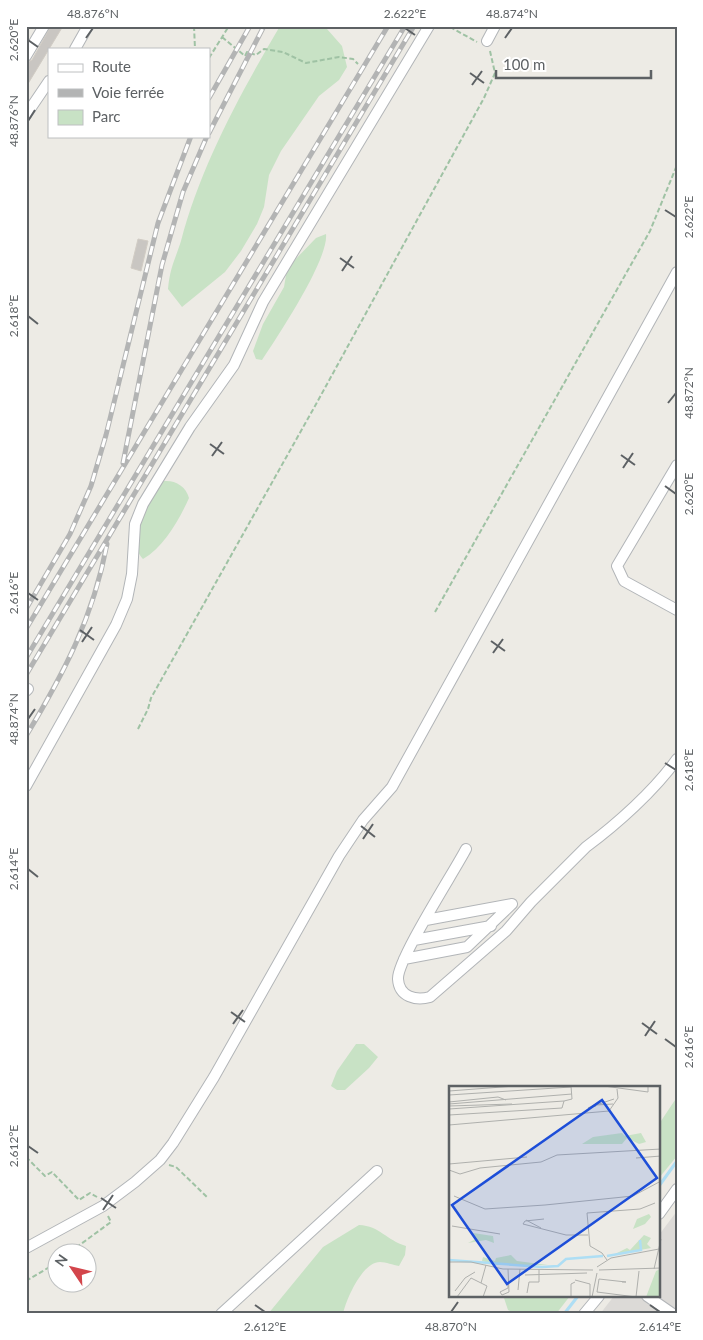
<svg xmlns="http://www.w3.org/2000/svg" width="703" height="1340" viewBox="0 0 703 1340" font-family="Lato,sans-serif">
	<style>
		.industrial { fill: #dcdad7 }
		.green { fill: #c8e2c5 }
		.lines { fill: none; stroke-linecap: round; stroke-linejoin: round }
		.stream { stroke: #aedef4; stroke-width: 3 }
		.building { fill: #c9c6c2; stroke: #d1ccc4 }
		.minor-casing { stroke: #b2b5b8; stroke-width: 12 }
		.path { stroke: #9fc2a4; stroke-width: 2; stroke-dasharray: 5 2.5; stroke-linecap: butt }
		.minor { stroke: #fff; stroke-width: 10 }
		.rail-casing { stroke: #b3b4b4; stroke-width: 5 }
		.rail { stroke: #fff; stroke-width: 3; stroke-dasharray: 9; stroke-linecap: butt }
		.ticks { fill: none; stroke: #5d6164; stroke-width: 2 }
		.inset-river { fill: none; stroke: #aedef4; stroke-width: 2.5 }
		.inset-road { fill: none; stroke: #afb0ad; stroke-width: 1 }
		.view { fill: #1d4ed8; fill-opacity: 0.15; stroke: #1d4ed8; stroke-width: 2.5 }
		.inset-edge { fill: none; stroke: #5d6164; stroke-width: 2.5 }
		.neatline { fill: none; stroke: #5d6164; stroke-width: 2 }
		.ticks-label { font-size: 12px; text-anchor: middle; fill: #5d6164 }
	</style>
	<rect width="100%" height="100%" fill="#edebe5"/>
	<path class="industrial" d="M677 1211V1314H600L614 1296H659V1235Z"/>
	<path class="green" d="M280 26H328L327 29 342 46 347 67 339 80 319 96 281 151 269 175 264 207 257 224 241 251 225 272 182 307 168 289C170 267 175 260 181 241 201 165 240 94 280 26Z
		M326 234C329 259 278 336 262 360L256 359 253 351 263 324 284 287 286 275 290 265 316 238Z
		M164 481C175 480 186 486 189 498 179 520 164 547 143 559 128 545 139 500 154 487 157 485 161 483 164 481Z
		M356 1044H364L378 1057 369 1068 345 1090H337L331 1086 337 1071Z
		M677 1097V1156L659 1178V1124Z
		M359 1225C380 1226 386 1240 406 1246L405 1255 399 1266C393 1265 386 1262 380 1262 362 1262 346 1300 343 1314H268L323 1247Z
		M507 1296H570L556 1314H517L508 1310 504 1298Z"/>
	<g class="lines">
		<path class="stream" d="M659 1186 677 1161
			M564 1314 578 1296"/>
	</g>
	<path class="building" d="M51 26H63L26 87V63L32 60Z
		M138 239 148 241 141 271 131 268Z"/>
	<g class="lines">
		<defs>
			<path id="minor" d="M487 41 495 26
				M75 49 88 26
				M26 56 44 26
				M26 115 49 81
				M677 465 617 566 624 581 677 610
				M26 691 28 689
				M26 786 116 625 127 599 132 574 135 524 143 504 190 427 234 365 263 302 429 26
				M466 849C454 872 397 960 398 979 399 997 416 1001 430 997L506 931 531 902 586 847C617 824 654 791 677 759
				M426 920 512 904
				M414 940 491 926
				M404 959 467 947 512 904
				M659 1214 677 1189
				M26 1248 103 1206 135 1182 160 1160 173 1143 214 1077 339 856 363 820 392 787 677 272
				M647 1296 673 1314
				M221 1314 377 1171
				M584 1314 599 1296"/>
		</defs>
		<use href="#minor" class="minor-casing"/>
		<path class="path" d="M194 26 195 49
			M450 27 477 42
			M222 37 245 56 247 52 256 55 264 49 283 52 306 63 339 57 353 59 358 64
			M209 58 229 26
			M435 612 650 231 677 165
			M138 729 148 709 151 698 315 406 484 98 495 73 490 51
			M26 1157 45 1176 52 1172 79 1200 90 1193 97 1197
			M169 1165 176 1167 208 1198
			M70 1252 111 1222 107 1214
			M26 1281 58 1262"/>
		<use href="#minor" class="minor"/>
		<defs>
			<path id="rail" d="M209 98 250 26
				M209 133 264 26
				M123 463 162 265 183 192 207 136
				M26 609 70 534 91 486 106 435 158 223 191 136
				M26 629 388 26
				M26 658 405 26
				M26 675 414 26
				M26 736C64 673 93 618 107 544"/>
		</defs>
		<use href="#rail" class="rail-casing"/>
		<use href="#rail" class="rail"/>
	</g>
	<path class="ticks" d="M405 28 415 35M86 38 93 28M505 38 512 28M28 40 38 47M470 73 484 83M472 85 482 71M28 121 35 110M665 210 676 217M340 258 354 268M342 271 352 256M28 316 38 324M668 403 676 393M210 444 224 454M621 455 635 465M212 456 222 442M623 468 633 453M665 486 676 494M28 593 38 600M80 630 94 640M491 641 505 651M82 642 92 627M493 653 503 639M28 719 35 709M665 763 676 770M361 826 375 837M363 839 373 824M28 869 38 877M231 1012 245 1022M642 1023 657 1034M233 1024 243 1010M645 1036 655 1021M665 1039 676 1047M28 1146 38 1153M101 1198 116 1208M103 1210 113 1195M255 1305 265 1312M650 1305 660 1312M451 1312 458 1302"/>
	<g transform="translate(449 1086)">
		<rect width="211" height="211" fill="#edebe5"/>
		<path d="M173 47 176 50 192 47 197 56 190 58 178 52 173 58H133L144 51ZM200 128 202 131 196 138 184 143 188 133ZM24 147 44 150 45 157 37 154 19 157 27 153ZM195 149 202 152 198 158 202 162 164 169 178 162 181 164ZM62 169 68 175 99 179H47L33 175 34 171 46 175 47 172ZM211 183V211H197L207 185Z" fill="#c8e2c5"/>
		<path class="inset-river" d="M158 170 192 164 191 154M0 174 93 181 109 180 117 173 154 170"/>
		<path class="inset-road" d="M155 0 199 6V0M0 5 66 0M0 9 122 1M0 16 49 11 57 14M0 18 123 8M147 18 139 22 147 20M164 18 147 19 165 13M0 20 63 18M0 23 115 15M0 29 113 22 115 15 123 13 122 0M0 39 160 25 169 12 168 3M187 72 212 70M0 78 78 71M0 84 11 88 31 82 92 76 108 69 212 63M5 110 36 123 96 119 184 110 212 95M95 133 76 135 74 138 117 149H139M77 134 92 142M3 140 51 148M158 174 153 167 141 160 138 127 191 123 206 117M0 176H22L54 183 144 184M148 181 162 172 210 163M59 183 60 206 53 209 51 206 59 202V196M205 183 212 153M150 184 212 182M76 189 138 187M126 194 141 198V211M173 196H177L150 193 148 206 187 211M32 197 37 179M69 204 71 183M6 205 16 192 26 186M78 207 80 196H90V183M8 211 22 192 38 200 34 211M122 211V198L126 196M143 211 148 187M187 211 190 185"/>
		<path class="view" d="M153 14 208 92 58 198 3 119Z"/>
		<rect width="211" height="211" class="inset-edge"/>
	</g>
	<rect width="703" height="1340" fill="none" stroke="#ffffff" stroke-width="55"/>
	<rect x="48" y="48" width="162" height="90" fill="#ffffff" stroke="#bec0c1"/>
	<rect x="58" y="64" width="25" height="8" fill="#ffffff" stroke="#bec0c1"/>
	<text x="92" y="72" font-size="15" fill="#5d6164">Route</text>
	<rect x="58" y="89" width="25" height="8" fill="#b3b4b4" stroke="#bec0c1"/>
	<text x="92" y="98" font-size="15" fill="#5d6164">Voie ferrée</text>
	<rect x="58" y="110" width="25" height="15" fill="#c8e2c5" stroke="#bec0c1"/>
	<text x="92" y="122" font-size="15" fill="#5d6164">Parc</text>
	<g transform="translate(72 1268) rotate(305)"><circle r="24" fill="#ffffff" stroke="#bec0c1"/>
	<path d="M0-4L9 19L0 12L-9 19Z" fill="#d3454b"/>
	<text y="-8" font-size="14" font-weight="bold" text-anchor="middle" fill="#5d6164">N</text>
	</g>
	<path d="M496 70v8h155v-8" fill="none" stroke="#5d6164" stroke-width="2.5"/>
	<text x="503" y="70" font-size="15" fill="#5d6164" stroke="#ffffff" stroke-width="4" paint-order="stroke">100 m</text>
	<rect x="28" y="28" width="648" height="1284" class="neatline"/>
	<g class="ticks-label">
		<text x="93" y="18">48.876°N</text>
		<text x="405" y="18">2.622°E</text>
		<text x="512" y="18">48.874°N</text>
		<text transform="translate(14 40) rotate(-90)" y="4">2.620°E</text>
		<text transform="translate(14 121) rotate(-90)" y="4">48.876°N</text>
		<text transform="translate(689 217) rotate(-90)" y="4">2.622°E</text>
		<text transform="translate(14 316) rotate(-90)" y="4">2.618°E</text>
		<text transform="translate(689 393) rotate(-90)" y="4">48.872°N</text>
		<text transform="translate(689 494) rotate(-90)" y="4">2.620°E</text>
		<text transform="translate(14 593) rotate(-90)" y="4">2.616°E</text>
		<text transform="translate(14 719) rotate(-90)" y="4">48.874°N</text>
		<text transform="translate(689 770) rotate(-90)" y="4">2.618°E</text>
		<text transform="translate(14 869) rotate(-90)" y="4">2.614°E</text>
		<text transform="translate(689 1047) rotate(-90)" y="4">2.616°E</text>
		<text transform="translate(14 1146) rotate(-90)" y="4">2.612°E</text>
		<text x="265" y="1331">2.612°E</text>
		<text x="451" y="1331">48.870°N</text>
		<text x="660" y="1331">2.614°E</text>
	</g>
</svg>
